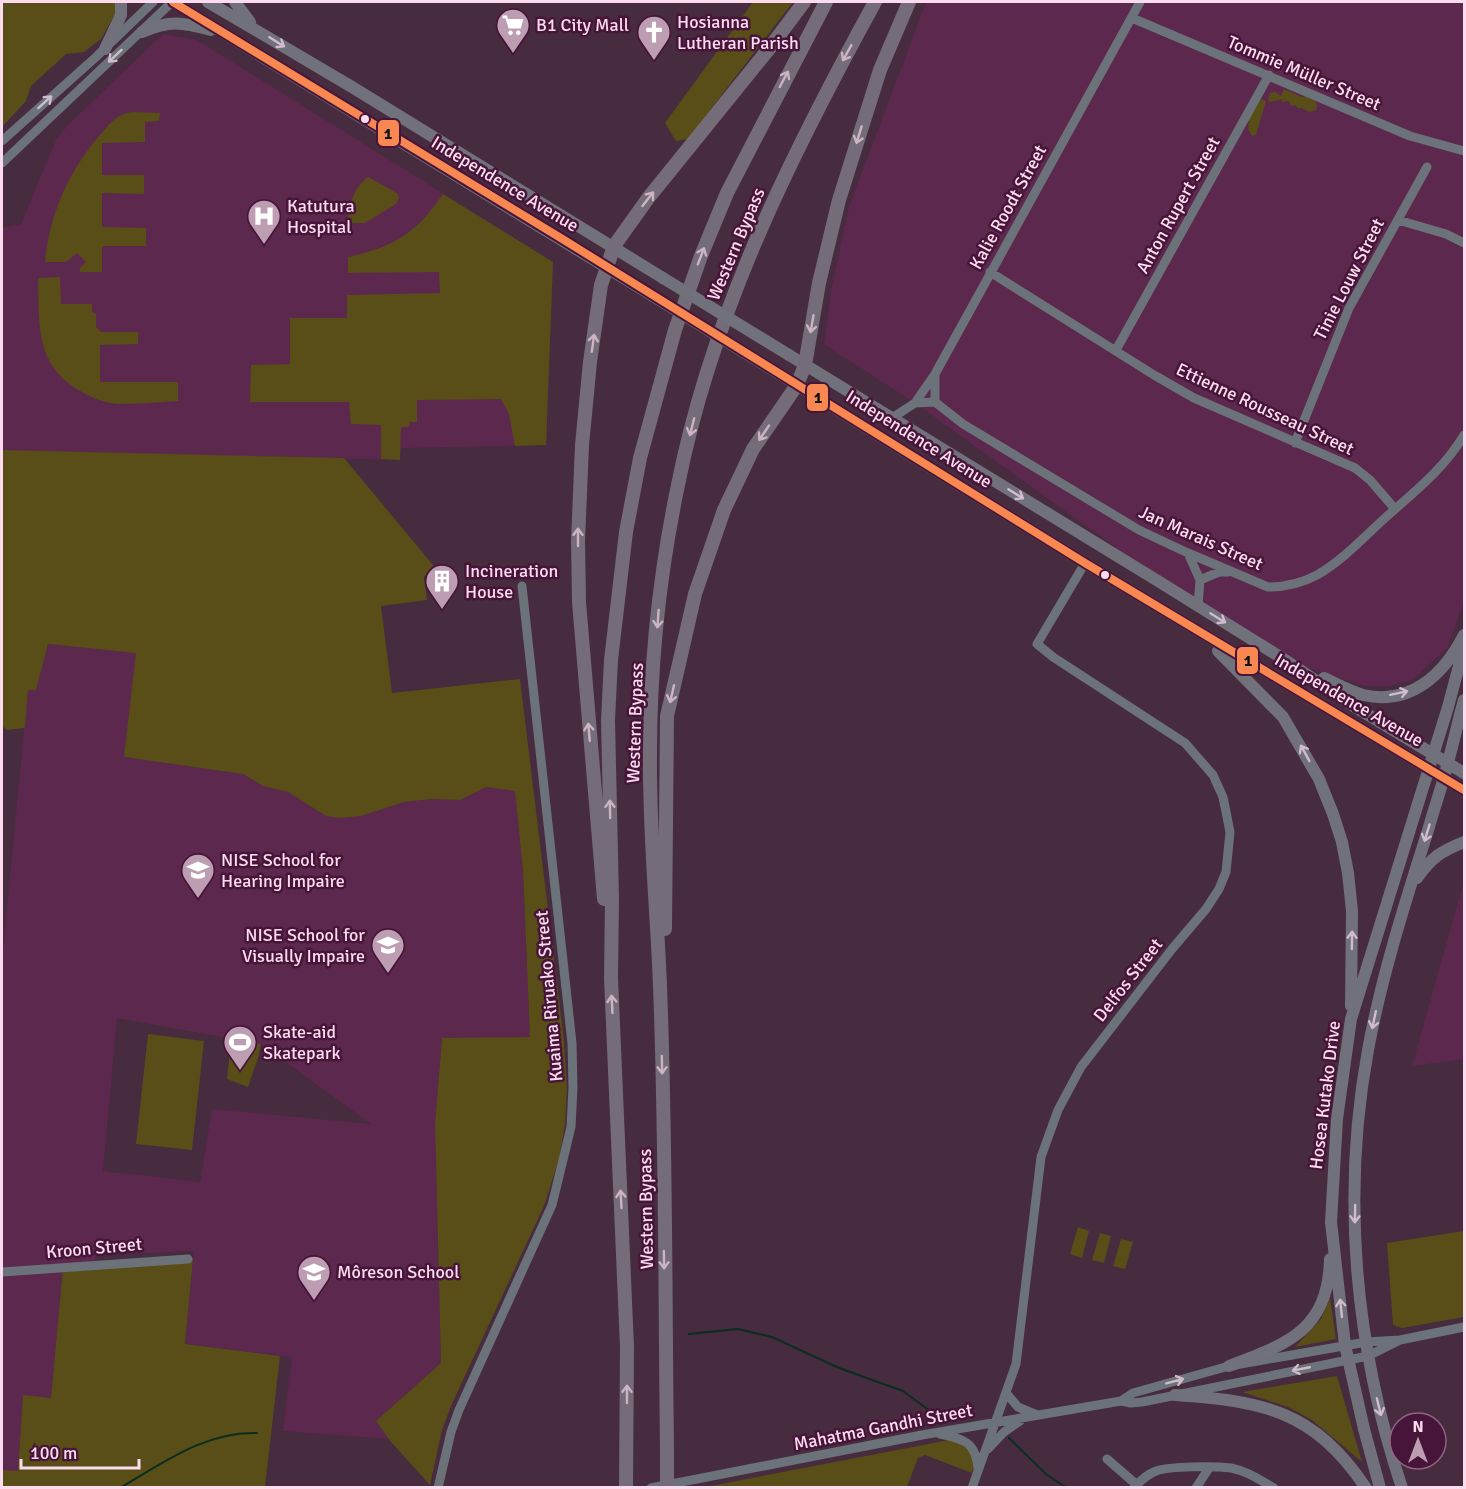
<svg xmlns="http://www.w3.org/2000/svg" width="1466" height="1489" viewBox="0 0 1466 1489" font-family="Signika,sans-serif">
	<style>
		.built { fill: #5d284e; fill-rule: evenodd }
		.green { fill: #594d18 }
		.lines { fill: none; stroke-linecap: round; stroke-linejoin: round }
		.stream { stroke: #0a2e20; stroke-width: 2 }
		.minor { stroke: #6c7279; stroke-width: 9 }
		.major { stroke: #71717b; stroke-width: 12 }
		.highway { stroke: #746c78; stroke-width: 14 }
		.major-bridge { stroke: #71717b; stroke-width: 12 }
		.highway-bridge { stroke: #746c78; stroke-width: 14 }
		.bus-1-casing { stroke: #471539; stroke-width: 12 }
		.bus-1 { stroke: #f88751; stroke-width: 8 }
		.oneway { stroke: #d2bbcc }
		.oneway2 { stroke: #ccb4c5 }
		.oneway3 { stroke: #d1bccc }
		.bus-dot { fill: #fcdbef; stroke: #471539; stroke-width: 2 }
		.labels { text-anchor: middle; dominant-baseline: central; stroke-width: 5; stroke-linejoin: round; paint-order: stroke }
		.poi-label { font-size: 18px; fill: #fcdbef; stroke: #471539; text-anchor: start }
		.street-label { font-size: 18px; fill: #fcdbef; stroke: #471539 }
		.line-badge { stroke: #471539; stroke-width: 2 }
		.pale-badge-label { font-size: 16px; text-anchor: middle; font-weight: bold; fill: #111 }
	</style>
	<rect width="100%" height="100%" fill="#472b3e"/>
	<path class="built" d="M926 2H1464V602L1447 649 1412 680 1389 686H1364L1285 660 1197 606 915 403 824 344 831 291 849 207Z
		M163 34 197 40 553 262 546 445 401 448 400 460 2 450V228L21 224 56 140 67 126Z
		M48 644 137 653 124 757 243 774 263 786 288 792 326 816H361L404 802 431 799 460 800 486 787 515 790 523 871 530 1037 442 1039 435 1124 441 1363 376 1421 389 1439 283 1431 292 1357 185 1344 194 1251 96 1255 95 1264 63 1267 51 1399 23 1396 18 1472 2 1470V958L28 690 36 689ZM117 1018 261 1044 371 1124 212 1109 200 1182 103 1171Z
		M1464 880V1059L1412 1066 1464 881Z"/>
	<path class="green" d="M2 2H116L115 14 101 39 84 52 66 54 31 86 26 101 2 127Z
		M753 2H793L688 139 676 141 665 123Z
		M1284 89 1302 97 1306 96 1315 101 1317 106 1316 110 1309 112 1302 108H1298L1295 105 1291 106 1289 101 1282 102V99L1270 102 1268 101 1270 93 1275 92 1281 96Z
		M1262 99 1266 101 1256 135 1252 136 1248 129 1249 118C1254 112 1256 103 1262 99Z
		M132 112 160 113 159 121 145 122V142L102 143V175H144V194L102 193V227L146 228V246H102V272H80V268L86 262 77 253 66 262H45C49 215 69 171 99 136 110 124 116 114 132 112Z
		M368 177 397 193 399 198 396 204 365 223H347C348 208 354 186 368 177Z
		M443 194 553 262 546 445 515 446 509 414 501 399 417 400V422H410L409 427H401L400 460 381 459V425L351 424 349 402H250L251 365 290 364V318H347V295L440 293 439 272 348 273V257C396 246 415 234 443 194Z
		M60 277 61 304H92V312L96 314V327L101 332H138V344L100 345V382H178V401C158 402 137 404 117 404 106 403 92 398 82 392 35 366 39 325 38 278Z
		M2 450 344 458 433 565 424 577 427 600 381 606 392 693 520 679 564 1041 567 1089 565 1125 559 1159 544 1206 451 1406 442 1430 430 1485 391 1442 376 1421 441 1363 435 1124 442 1038 530 1037 523 871 515 791 486 787 460 800 431 799 404 802 361 816 339 818 326 816 288 792 263 786 243 774 124 757 136 653 48 644 36 690H28L25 728 7 730 2 726Z
		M148 1034 204 1041 192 1150 136 1144Z
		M231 1040 261 1044 258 1058 248 1087 227 1079Z
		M1078 1227 1089 1231 1082 1258 1070 1254Z
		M1464 1231V1317L1402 1328 1393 1325 1387 1243Z
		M1100 1233 1111 1236 1104 1263 1092 1260Z
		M1121 1239 1133 1242 1125 1269 1113 1266Z
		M184 1259H193L185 1344 280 1356 265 1487 2 1488V1470L18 1471 23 1395 51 1398 63 1267Z
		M1330 1298 1336 1339 1295 1347 1321 1319Z
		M1337 1376 1362 1462 1312 1420 1288 1407 1242 1392Z
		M949 1440H954L970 1450 974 1466 972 1473 925 1455 918 1458 907 1487 700 1488Z"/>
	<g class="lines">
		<path class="stream" d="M689 1334 738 1329 772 1337 839 1368 903 1391 934 1414
			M1009 1438 1047 1475 1067 1488
			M120 1488C163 1463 206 1431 257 1433"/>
		<path class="minor" d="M1132 18 1410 136 1464 151
			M2 141 96 57 153 2
			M2 163 172 2
			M1398 220 1446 234 1464 243
			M990 272 1154 375 1194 398 1355 468 1370 480 1395 509
			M1116 350 1269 75
			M935 402V374
			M915 403 935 402 963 424 1139 530 1188 553 1268 587C1286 587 1302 583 1317 575 1342 561 1364 537 1385 518 1414 492 1444 469 1464 435
			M892 418 915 403 935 374 1140 2
			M1295 443 1349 308 1427 167
			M1188 553 1200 580 1198 606
			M1200 580 1219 572H1228
			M2 1272 188 1259
			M1006 1393 1018 1407 1037 1415
			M1121 1401 1133 1393 1229 1366 1366 1342 1400 1340 1464 1327
			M940 1434C964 1439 976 1442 978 1469
			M988 1449 1004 1432 1020 1421
			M1107 1459 1137 1485
			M438 1488 451 1432 459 1410 552 1205 571 1127 573 1088 572 1043 522 586
			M651 1488 922 1435 1121 1401 1131 1403 1142 1402 1368 1356 1400 1340
			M972 1488 1016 1364 1041 1157 1058 1110 1081 1067 1172 949 1206 909 1219 889 1226 872 1230 832 1223 797 1213 775 1185 743 1053 657 1037 644 1085 563
			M1134 1488C1140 1481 1148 1474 1156 1471 1170 1466 1216 1466 1231 1468 1247 1471 1260 1480 1274 1488
			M1196 1488 1209 1468"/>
		<path class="major" d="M173 2 653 296
			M208 2 352 87 663 278
			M235 2 250 22
			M142 32C170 20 181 22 211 30
			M105 49 121 15V2
			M789 355 1158 581 1285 660 1352 705 1464 773
			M778 373 1085 563 1464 790
			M1218 651 1283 717 1319 779 1333 814 1342 842 1348 873 1352 911 1351 1006
			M1324 678C1337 684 1350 691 1363 695 1411 706 1444 674 1464 635
			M1417 878C1431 858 1441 851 1464 842
			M1229 1366C1287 1344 1328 1331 1330 1259
			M1175 1395C1262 1401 1314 1410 1366 1488
			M1380 1488 1364 1429 1345 1345 1331 1222 1337 1119 1351 1019 1448 707 1464 647
			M1402 1488C1355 1347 1341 1196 1368 1050 1382 974 1406 900 1429 827 1435 805 1443 784 1448 762 1454 741 1458 721 1464 700"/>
		<path class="highway" d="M604 899 579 602 578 541 582 445 590 362 601 285 614 246 649 197 768 50 804 2
			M665 929 667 716 695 594 724 510 753 449 797 385 805 365 819 283 839 200 880 70 909 2
			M667 1450C665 1296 666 1140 660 986 657 908 649 831 650 754 650 666 660 571 678 485 712 313 791 155 875 2
			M626 1488 627 1347 611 978 612 899 608 720 611 660 626 532 640 458 675 330 701 256 727 193 826 2"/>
		<path class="major-bridge" d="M663 278 789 355
			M653 296 778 373"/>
		<path class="highway-bridge" d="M667 1450V1488"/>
		<defs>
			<path id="bus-1" d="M173 2 564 240 1085 563 1464 790"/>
		</defs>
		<use href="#bus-1" class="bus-1-casing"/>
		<use href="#bus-1" class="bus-1"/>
	</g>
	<defs><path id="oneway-shaft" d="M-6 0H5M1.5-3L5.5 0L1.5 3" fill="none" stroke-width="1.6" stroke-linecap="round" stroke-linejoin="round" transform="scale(1.5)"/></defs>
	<g class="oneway">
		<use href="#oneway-shaft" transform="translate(277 42) rotate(32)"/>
		<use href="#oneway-shaft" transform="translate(1016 494) rotate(32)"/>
		<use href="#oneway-shaft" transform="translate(1218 618) rotate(32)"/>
		<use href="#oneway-shaft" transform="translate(1399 693) rotate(-12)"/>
		<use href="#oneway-shaft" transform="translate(1305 753) rotate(-119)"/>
		<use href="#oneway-shaft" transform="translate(1427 833) rotate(107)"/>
		<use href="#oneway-shaft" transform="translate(1352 940) rotate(-89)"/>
		<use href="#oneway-shaft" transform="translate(1374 1020) rotate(102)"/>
		<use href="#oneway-shaft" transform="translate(1355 1214) rotate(91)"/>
		<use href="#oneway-shaft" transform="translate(1341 1308) rotate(-96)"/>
		<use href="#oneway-shaft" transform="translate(1379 1407) rotate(76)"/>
	</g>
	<g class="oneway2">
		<use href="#oneway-shaft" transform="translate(847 53) rotate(119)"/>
		<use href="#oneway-shaft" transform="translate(784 79) rotate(-62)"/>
		<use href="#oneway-shaft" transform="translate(859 135) rotate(107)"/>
		<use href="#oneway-shaft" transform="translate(648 199) rotate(-52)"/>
		<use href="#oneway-shaft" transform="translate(701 256) rotate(-69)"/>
		<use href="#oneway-shaft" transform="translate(812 324) rotate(100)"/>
		<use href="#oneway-shaft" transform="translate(593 343) rotate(-82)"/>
		<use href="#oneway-shaft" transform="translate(692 427) rotate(104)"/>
		<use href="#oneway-shaft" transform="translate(764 433) rotate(124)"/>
		<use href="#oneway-shaft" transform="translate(578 537) rotate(-90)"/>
		<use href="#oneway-shaft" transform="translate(658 619) rotate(94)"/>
		<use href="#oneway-shaft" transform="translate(672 694) rotate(103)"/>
		<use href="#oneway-shaft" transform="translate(589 732) rotate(-95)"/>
		<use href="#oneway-shaft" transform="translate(610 809) rotate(-91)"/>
		<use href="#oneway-shaft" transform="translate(612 1004) rotate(-93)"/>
		<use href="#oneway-shaft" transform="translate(662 1065) rotate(89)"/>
		<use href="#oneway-shaft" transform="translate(621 1199) rotate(-93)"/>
		<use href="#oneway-shaft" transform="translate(664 1260) rotate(89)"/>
		<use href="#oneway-shaft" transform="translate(627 1394) rotate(-90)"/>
	</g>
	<g class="oneway3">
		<use href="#oneway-shaft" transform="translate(115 56) rotate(137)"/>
		<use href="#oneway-shaft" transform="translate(45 102) rotate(-42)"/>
		<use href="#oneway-shaft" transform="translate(1301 1369) rotate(169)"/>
		<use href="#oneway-shaft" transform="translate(1175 1381) rotate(-15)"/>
	</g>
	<defs>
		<symbol id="supermarket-pin" viewBox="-11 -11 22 30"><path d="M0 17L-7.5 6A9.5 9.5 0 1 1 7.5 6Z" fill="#bd9db1" stroke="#471539"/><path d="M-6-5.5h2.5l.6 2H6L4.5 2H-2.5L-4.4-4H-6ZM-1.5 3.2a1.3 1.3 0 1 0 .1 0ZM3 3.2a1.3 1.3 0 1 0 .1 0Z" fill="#fff"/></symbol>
		<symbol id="church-pin" viewBox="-11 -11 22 30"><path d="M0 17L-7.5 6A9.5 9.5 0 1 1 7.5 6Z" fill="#bd9db1" stroke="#471539"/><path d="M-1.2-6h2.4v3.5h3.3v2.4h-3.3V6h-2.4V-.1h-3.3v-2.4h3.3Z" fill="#fff"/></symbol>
		<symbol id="hospital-pin" viewBox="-11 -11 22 30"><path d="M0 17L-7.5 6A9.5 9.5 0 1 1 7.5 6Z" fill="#bd9db1" stroke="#471539"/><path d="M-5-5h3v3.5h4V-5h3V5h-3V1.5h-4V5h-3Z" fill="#fff"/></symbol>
		<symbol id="building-pin" viewBox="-11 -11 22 30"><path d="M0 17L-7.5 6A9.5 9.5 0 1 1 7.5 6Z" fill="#bd9db1" stroke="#471539"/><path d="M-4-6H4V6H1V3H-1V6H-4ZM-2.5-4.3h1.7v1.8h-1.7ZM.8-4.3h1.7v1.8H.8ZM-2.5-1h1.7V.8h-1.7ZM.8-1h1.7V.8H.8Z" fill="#fff"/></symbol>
		<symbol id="school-pin" viewBox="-11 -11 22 30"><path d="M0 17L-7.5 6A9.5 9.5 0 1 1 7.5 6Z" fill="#bd9db1" stroke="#471539"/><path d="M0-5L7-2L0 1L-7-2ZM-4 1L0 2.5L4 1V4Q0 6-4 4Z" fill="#fff"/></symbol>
		<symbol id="stadium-pin" viewBox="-11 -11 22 30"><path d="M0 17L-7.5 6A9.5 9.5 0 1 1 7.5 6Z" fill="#bd9db1" stroke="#471539"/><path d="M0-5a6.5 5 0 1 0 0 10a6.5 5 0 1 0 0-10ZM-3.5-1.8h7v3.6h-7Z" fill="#fff"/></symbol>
	</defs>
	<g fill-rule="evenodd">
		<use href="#supermarket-pin" x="494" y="6" width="38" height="52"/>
		<use href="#church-pin" x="635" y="13" width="38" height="52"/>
		<use href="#hospital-pin" x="245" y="197" width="38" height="52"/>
		<use href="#building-pin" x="423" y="562" width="38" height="52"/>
		<use href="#school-pin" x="179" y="851" width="38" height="52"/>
		<use href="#school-pin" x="369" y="926" width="38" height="52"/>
		<use href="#stadium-pin" x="221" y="1023" width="38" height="52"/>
		<use href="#school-pin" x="295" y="1253" width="38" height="52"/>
	</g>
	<g class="bus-dot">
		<circle cx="365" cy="119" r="5"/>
		<circle cx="1105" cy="575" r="5"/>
	</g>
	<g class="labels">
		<g class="poi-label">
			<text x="677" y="22">Hosianna<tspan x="677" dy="21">Lutheran Parish</tspan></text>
			<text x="536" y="25">B1 City Mall</text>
			<text x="287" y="206">Katutura<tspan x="287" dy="21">Hospital</tspan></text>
			<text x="465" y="571">Incineration<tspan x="465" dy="21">House</tspan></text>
			<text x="221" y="860">NISE School for<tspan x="221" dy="21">Hearing Impaire</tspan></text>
			<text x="365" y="935" text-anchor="end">NISE School for<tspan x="365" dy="21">Visually Impaire</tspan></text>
			<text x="263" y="1032">Skate-aid<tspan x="263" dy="21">Skatepark</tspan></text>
			<text x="337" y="1272">Môreson School</text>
		</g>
		<g class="street-label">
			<text transform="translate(1304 73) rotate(23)">Tommie Müller Street</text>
			<text transform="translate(505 184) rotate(31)">Independence Avenue</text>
			<text transform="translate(1178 205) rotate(-61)">Anton Rupert Street</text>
			<text transform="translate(1008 207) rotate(-61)">Kalie Roodt Street</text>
			<text transform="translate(736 244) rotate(-67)">Western Bypass</text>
			<text transform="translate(1349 279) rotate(-63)">Tinie Louw Street</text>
			<text transform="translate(1265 409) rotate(25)">Ettienne Rousseau Street</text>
			<text transform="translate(919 439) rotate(32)">Independence Avenue</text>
			<text transform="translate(1201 538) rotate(24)">Jan Marais Street</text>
			<text transform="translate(1349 700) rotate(30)">Independence Avenue</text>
			<text transform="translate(635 723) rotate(-88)">Western Bypass</text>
			<text transform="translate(1128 980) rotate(-52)">Delfos Street</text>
			<text transform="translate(549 996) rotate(-95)">Kuaima Riruako Street</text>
			<text transform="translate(1325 1095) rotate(-83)">Hosea Kutako Drive</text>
			<text transform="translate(646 1209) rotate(-91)">Western Bypass</text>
			<text transform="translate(94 1248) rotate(-5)">Kroon Street</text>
			<text transform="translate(883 1427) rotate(-11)">Mahatma Gandhi Street</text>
		</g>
	</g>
	<g class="line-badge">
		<rect x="377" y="119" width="23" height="28" rx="6" fill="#f88751"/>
		<rect x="806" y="383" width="23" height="29" rx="6" fill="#f88751"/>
		<rect x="1236" y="646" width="23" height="29" rx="6" fill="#f88751"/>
	</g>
	<g class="pale-badge-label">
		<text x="388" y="139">1</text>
		<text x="818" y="403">1</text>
		<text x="1248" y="666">1</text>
	</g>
	<rect width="1466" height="1489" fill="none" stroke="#fcdbef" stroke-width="6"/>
	<g transform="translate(1418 1441)"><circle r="28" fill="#471539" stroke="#8f6482" stroke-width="1.5"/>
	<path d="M0-4.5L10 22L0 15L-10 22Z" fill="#bd9db1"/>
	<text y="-9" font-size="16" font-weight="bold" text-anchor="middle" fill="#fcdbef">N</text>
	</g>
	<path d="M21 1459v9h118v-9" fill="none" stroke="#fcdbef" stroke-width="3"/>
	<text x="30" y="1459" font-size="18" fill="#fcdbef" stroke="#471539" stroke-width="4.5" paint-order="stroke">100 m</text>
</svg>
